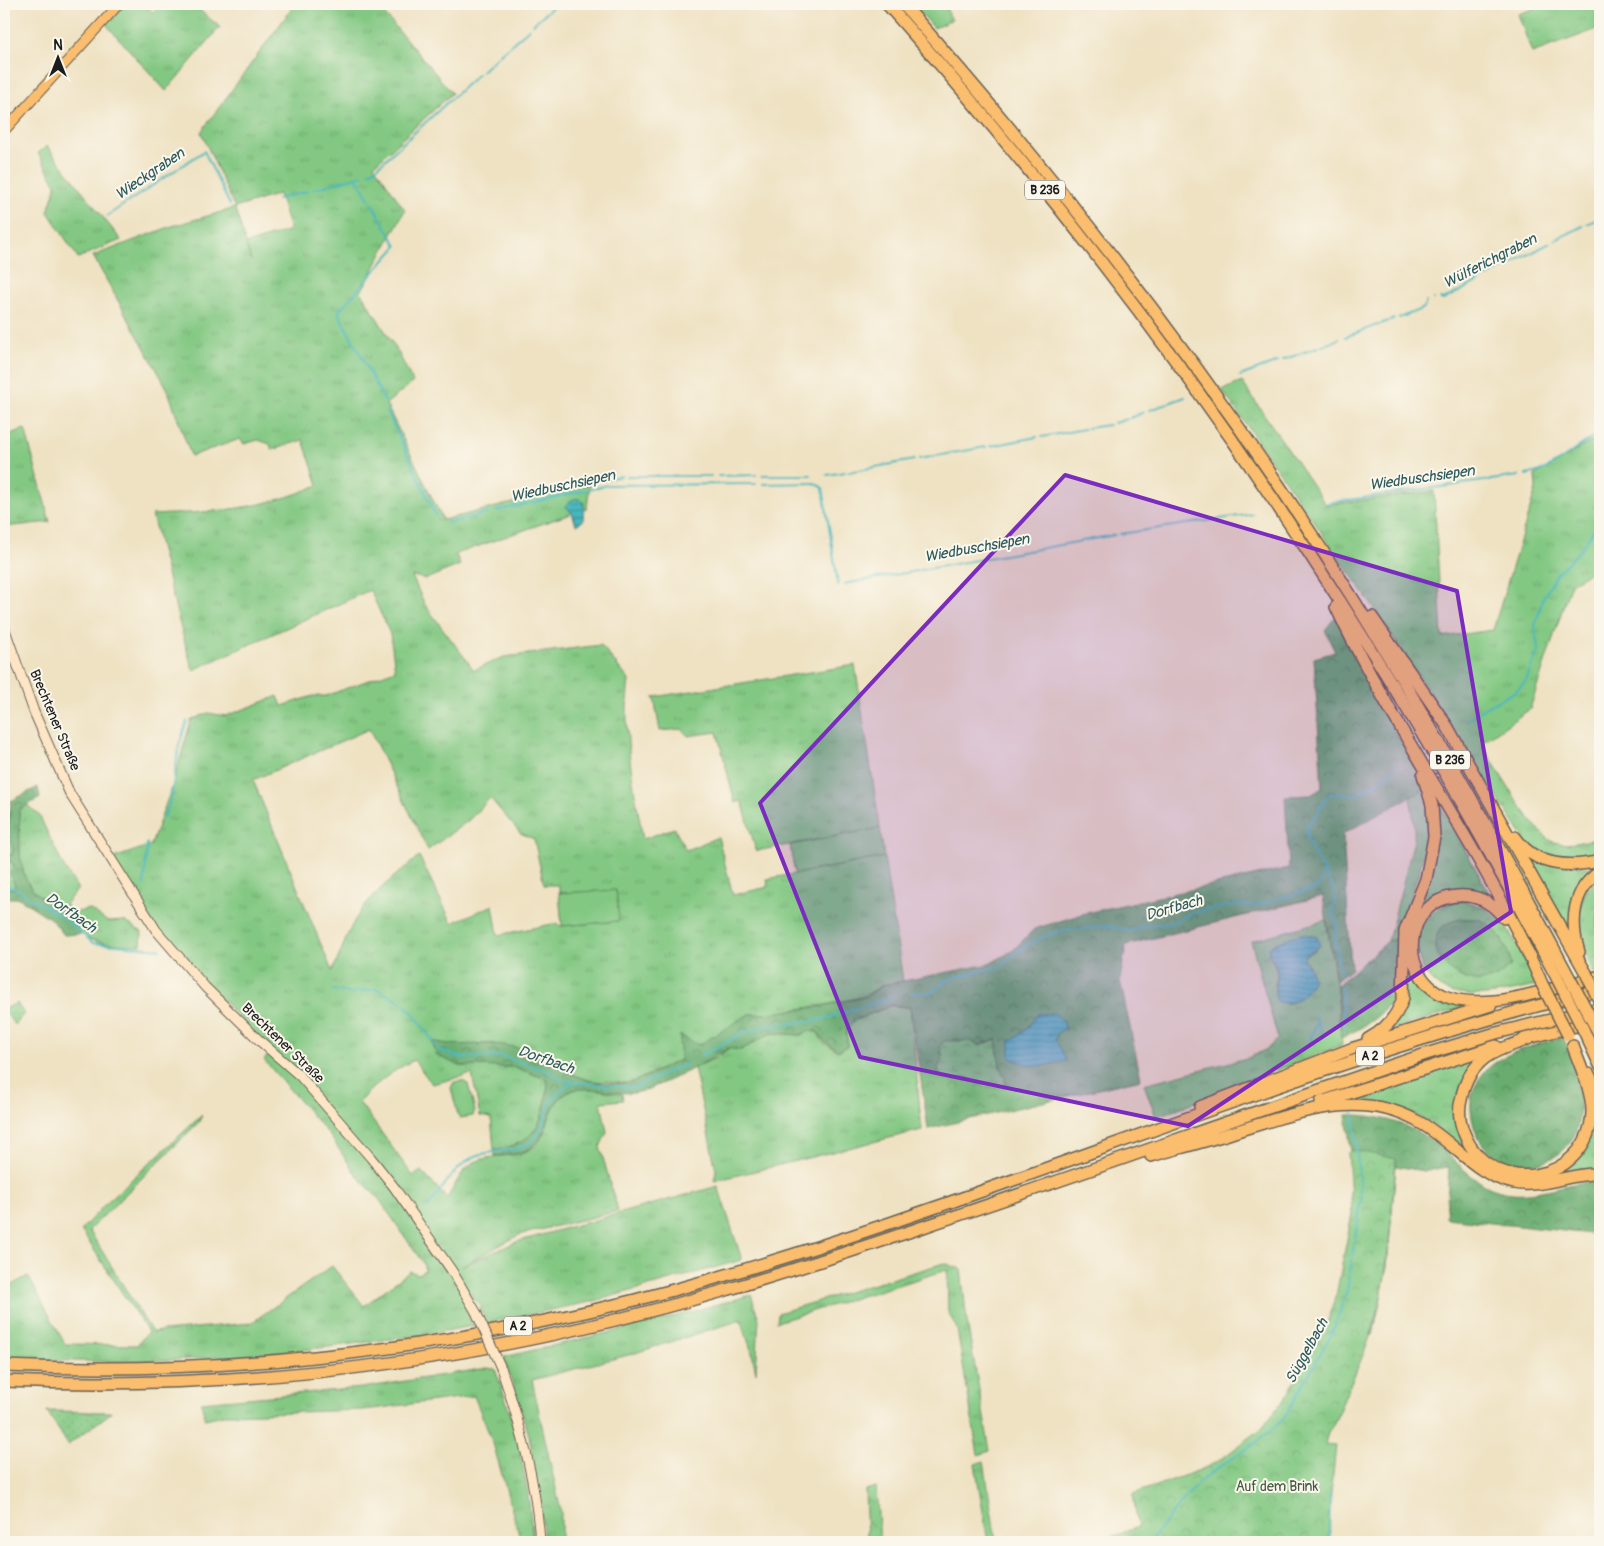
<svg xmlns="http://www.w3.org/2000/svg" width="1604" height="1546" viewBox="0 0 1604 1546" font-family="Pangolin,sans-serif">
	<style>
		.grass { fill: url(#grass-tufts); stroke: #4f724f; fill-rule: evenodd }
		.forest { fill: url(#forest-crowns); stroke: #426446; fill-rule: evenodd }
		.wetland { fill: url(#wetland-marsh); stroke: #4f724f }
		.park { fill: url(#park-crowns); stroke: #4f724f }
		.garden { fill: url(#garden-dots); stroke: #4f724f }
		.pitch { fill: #82c882; stroke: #4f724f }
		.water { fill: url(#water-rules); stroke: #326a6c }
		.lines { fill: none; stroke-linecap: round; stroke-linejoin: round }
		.stream { stroke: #47b7bd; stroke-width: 2 }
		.secondary-casing { stroke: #666156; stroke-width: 11 }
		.primary-casing { stroke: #666156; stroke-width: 11 }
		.highway-casing { stroke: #666156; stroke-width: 14 }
		.secondary { stroke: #fde5c5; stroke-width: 9 }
		.primary { stroke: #fbbd6e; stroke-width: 9 }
		.highway { stroke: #fbbd6e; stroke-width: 11 }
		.secondary-bridge-casing { stroke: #666156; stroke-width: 11; stroke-linecap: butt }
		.highway-bridge-casing { stroke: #666156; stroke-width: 14; stroke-linecap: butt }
		.secondary-bridge { stroke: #fde5c5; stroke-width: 9 }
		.highway-bridge { stroke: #fbbd6e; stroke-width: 11 }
		.marked { fill: #7b2cbf; fill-opacity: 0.2; stroke: #7b2cbf; stroke-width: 4; stroke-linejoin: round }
		.labels { text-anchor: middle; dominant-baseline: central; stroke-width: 4; stroke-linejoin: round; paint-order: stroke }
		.shield { fill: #fbf7ec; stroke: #5f5e5a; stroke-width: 1 }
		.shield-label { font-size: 12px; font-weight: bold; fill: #1c1c1c }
		.street-label { font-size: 14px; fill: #1c1c1c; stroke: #fbf7ec }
		.park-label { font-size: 14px; fill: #405840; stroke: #fbf7ec }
		.water-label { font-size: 15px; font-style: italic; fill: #2d5a5c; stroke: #fbf7ec }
	</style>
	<defs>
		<pattern id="grass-tufts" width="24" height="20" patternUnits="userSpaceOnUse" patternTransform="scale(1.25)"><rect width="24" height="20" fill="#82c882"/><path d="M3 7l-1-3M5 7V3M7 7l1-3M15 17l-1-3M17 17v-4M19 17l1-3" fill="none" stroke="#70ab70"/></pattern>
		<pattern id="forest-crowns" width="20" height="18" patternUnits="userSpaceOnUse" patternTransform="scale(1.25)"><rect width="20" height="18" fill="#69ac70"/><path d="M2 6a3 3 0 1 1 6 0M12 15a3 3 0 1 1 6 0" fill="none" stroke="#568b5b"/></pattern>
		<pattern id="wetland-marsh" width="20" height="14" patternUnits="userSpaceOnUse" patternTransform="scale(1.25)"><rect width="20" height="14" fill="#82c882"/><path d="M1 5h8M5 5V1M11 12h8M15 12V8" fill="none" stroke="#70ab70"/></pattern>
		<pattern id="park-crowns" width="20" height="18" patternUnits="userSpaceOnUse" patternTransform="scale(1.25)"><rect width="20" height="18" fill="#82c882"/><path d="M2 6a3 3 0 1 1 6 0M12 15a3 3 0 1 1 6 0" fill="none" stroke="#70ab70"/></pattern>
		<pattern id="garden-dots" width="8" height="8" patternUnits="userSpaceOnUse" patternTransform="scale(1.25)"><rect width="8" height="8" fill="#82c882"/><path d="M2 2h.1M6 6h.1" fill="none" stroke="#70ab70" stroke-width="1.8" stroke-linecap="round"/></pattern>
		<pattern id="water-rules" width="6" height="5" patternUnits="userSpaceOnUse" patternTransform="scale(1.25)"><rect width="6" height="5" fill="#47b7bd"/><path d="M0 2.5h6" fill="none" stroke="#3a9499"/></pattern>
	</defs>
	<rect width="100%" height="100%" fill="#fbf7ec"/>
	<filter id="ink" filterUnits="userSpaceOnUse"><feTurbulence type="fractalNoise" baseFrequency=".02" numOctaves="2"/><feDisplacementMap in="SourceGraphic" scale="10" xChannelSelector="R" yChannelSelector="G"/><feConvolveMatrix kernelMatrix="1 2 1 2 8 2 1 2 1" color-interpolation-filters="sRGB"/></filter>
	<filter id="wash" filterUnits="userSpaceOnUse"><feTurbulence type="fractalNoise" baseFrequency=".0096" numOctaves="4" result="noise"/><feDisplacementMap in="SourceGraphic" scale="20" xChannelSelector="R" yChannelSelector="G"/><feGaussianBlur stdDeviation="1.12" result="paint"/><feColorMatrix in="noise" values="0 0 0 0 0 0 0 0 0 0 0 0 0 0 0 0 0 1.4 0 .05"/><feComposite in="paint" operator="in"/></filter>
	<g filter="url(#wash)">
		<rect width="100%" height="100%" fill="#efe2c3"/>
		<path class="grass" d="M120 4H144L153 12 160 4H192L220 27 166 91 104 22Z
			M295 4H376L452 93 374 165 405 210 361 292 398 352 413 382 386 404 443 520 590 484 587 508 456 554 460 565 426 579 412 576 425 605 474 670 504 657 601 645 629 680C622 734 634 786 643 839L674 828 686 850 718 837 733 895 768 887 767 879 884 857 903 981 882 985 865 996 824 1005 766 1014H749L680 1060 635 1081 626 1083 592 1081 576 1076 552 1061 491 1043 453 1046 433 1042 460 1066 515 1067 548 1080C546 1117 537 1147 494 1149L491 1118 480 1116 472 1074 432 1084 414 1060C392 1071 375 1084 359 1102L413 1176 421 1171 447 1198C454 1188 460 1173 469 1166 487 1151 517 1161 535 1146 551 1131 546 1103 569 1092 584 1084 606 1092 622 1094L623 1100 601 1102 607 1132 600 1147 618 1211 519 1235 462 1266 516 1242 718 1186 742 1260 595 1301 487 1323 478 1304 453 1272 475 1325C437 1334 398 1338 359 1343 243 1359 120 1366 4 1358V1289L28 1276 65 1344 137 1345 148 1332 81 1230 108 1201 202 1115 199 1122 89 1230 152 1332 251 1323 332 1266 364 1306 410 1271 418 1274 425 1270 423 1263 379 1199 358 1177 330 1136 264 1060 271 1052 156 929 111 859 151 845 174 781 191 720 208 713 226 716 278 696 282 706 313 696H326L395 670 390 634 370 590 193 670C177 619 166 567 152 515 210 512 263 510 318 485L303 440 272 450 270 444 258 440 244 444 240 439 191 456 167 388 93 256 169 227 235 208 201 132ZM279 194 290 230 246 244 251 261 235 208ZM369 729 428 850 469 820 490 798 520 833 534 839 544 885H559V893L616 891 618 921 560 926 557 923 498 935 493 905 452 923 419 856C396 876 372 892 356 918 346 935 341 954 332 971L253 780Z
			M913 4H944L952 20 934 28Z
			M1547 4H1600V28L1532 53 1518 14Z
			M47 146 121 240 78 258 48 212 56 185 38 153Z
			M1242 382 1326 505 1434 491 1442 637 1493 630 1536 489 1535 475 1600 436V566L1571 583 1530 709 1481 743C1494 763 1534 835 1554 842 1568 847 1586 840 1600 838V854C1569 862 1553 862 1527 843L1376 611 1222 390Z
			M25 429 50 522 4 527V436Z
			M855 665 880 828 756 851 742 801 735 803 717 732 688 736 682 729 660 731 654 697Z
			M1423 790C1438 854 1410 881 1398 939L1388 941 1414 840V821L1410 797Z
			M1432 790 1493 900 1484 896 1423 908 1410 965C1424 996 1442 996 1472 1005L1386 1031 1397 1019 1406 946 1425 890Z
			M27 805 39 815 64 867 78 889 65 904 74 913 89 909 108 922 124 921 142 932 141 945C123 944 97 946 82 934 74 927 71 916 63 909 55 902 42 899 34 891 15 874 21 833 19 810Z
			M9 810 8 830 13 849 12 855 4 853V814Z
			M1527 855 1586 867H1600L1591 872 1570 935Z
			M10 860 15 868 16 889 4 888V864Z
			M1600 878V971L1593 973C1581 942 1567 901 1600 878Z
			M1458 901C1505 903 1518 949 1538 985 1511 992 1478 1000 1450 992 1417 981 1405 935 1433 912 1440 906 1449 904 1458 901Z
			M1326 920 1336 981 1342 1045 1156 1117 1144 1084 1251 1057 1267 1049 1278 1039 1251 941ZM1304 934 1316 950 1305 955 1304 959 1309 966 1311 985 1294 1002 1285 1004 1274 986C1280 973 1276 966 1268 955L1273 944Z
			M891 1006 910 1007 922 1130 714 1181 716 1170 694 1068 718 1057 729 1048 741 1050 771 1033 801 1035 808 1031 817 1032 824 1043 838 1051 848 1046 846 1031 853 1021Z
			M1481 1056C1427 1109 1473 1198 1546 1176 1560 1172 1574 1163 1583 1150 1588 1142 1593 1132 1594 1122 1595 1115 1594 1105 1596 1100L1600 1109V1169C1567 1170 1535 1188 1502 1177 1476 1169 1459 1144 1438 1129 1410 1107 1375 1102 1340 1101Z
			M944 1263 961 1269 967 1322 990 1451 978 1455 957 1329 948 1312 947 1270 777 1322 778 1313Z
			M751 1295 759 1319 756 1373 752 1353 741 1320 632 1354 532 1380 561 1512V1542H544L540 1502 529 1435 504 1357 654 1322Z
			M487 1368 495 1369C516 1424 529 1483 533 1542H521L493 1443 474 1396 364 1410 228 1414 205 1419 201 1402 362 1388Z
			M984 1461 996 1542H988L975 1464Z"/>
		<path class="forest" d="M1336 616 1372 690 1409 755 1423 790 1343 834 1351 969 1336 981 1323 896 1126 945 1120 980 1141 1079 928 1129 910 1007 890 1005 853 1021 846 1031 847 1046 838 1050 825 1042 817 1031H808L801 1035 771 1033 741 1050 728 1048C715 1059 650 1092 633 1093 614 1094 584 1084 568 1092 543 1105 553 1138 525 1151 516 1155 504 1155 495 1156L494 1149C537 1146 546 1117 548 1080L515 1067 460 1066 436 1055 432 1041C463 1049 488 1040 520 1048 540 1054 556 1065 575 1075 589 1083 619 1087 635 1081 650 1076 665 1066 680 1060V1035L699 1045 749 1014H766L824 1006 865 997 883 985 989 964 1012 951 1034 929 1086 913 1289 868 1285 796 1311 795 1322 788 1314 658 1335 652 1325 630ZM1038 1014 1059 1031 1055 1039 1058 1046V1061L1043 1066 1011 1041 1026 1030ZM996 1039 1000 1067 1005 1077 988 1087 966 1077 953 1081 938 1068 943 1057Z
			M38 787 40 798 19 810C21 836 15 869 33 890 40 899 54 902 62 909 70 915 76 926 81 934L64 935 51 919 19 898H4V888L16 889 10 872 15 867 10 861 4 864V853L12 855 13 849 8 830 11 801Z
			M1600 905V950L1597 924Z
			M1463 919C1468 919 1475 918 1480 920 1496 925 1510 950 1511 965 1473 1011 1408 947 1448 923 1452 921 1459 920 1463 919Z
			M1398 939C1397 953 1403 969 1399 983 1392 1012 1366 1026 1341 1038L1337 985 1388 941Z
			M1563 1036C1573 1060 1587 1112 1574 1136 1558 1168 1515 1172 1489 1151 1477 1142 1472 1124 1471 1110 1469 1091 1480 1073 1496 1062 1515 1049 1541 1044 1563 1036Z
			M1346 1115C1381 1114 1413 1125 1441 1148 1457 1162 1471 1179 1491 1188 1531 1204 1563 1179 1600 1182V1235L1446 1218 1449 1167 1423 1171 1396 1166 1387 1267 1373 1336 1341 1321 1358 1200Z"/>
		<path class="wetland" d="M996 1039 1000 1067 1005 1077V1087H988L966 1077 953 1081 941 1078 938 1068 943 1057 940 1046 944 1041H971L980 1046Z"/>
		<path class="park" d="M17 1003 24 1014 14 1025 4 1009Z
			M1354 1150 1396 1159C1391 1212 1390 1266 1376 1318 1366 1355 1347 1388 1334 1424L1328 1432 1325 1444 1336 1445 1329 1514 1330 1542H1098L1138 1527 1133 1494 1200 1470 1217 1462 1261 1429 1288 1394 1327 1323 1335 1301 1352 1213 1348 1152Z
			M876 1487 880 1542H867L865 1490Z"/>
		<path class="garden" d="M47 1411 112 1412 68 1445Z"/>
		<path class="pitch" d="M880 828 884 857 795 874 790 845Z
			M616 890 619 921 562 926 559 893Z
			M462 1081 468 1084 475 1111 473 1116 460 1118 458 1115 451 1088 454 1082Z"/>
		<path class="water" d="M574 499H580L584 503 583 521 576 525 572 513 566 507 568 502Z
			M1304 934 1317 937 1320 946 1305 955 1304 959 1309 966 1313 979C1308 994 1293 1008 1277 1001 1271 985 1280 981 1277 969 1275 961 1269 957 1268 948L1290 937Z
			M1055 1013 1064 1022 1065 1029 1059 1031 1055 1039 1067 1061 1043 1066 1028 1065 1010 1058V1041L1026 1030 1038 1014Z"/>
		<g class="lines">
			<path class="stream" d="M533 24 556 4
				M499 55 529 29
				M482 71 497 57
				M369 172 375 169 478 74
				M357 179 397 246 338 312 385 402
				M314 189 363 175
				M277 199 308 191
				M107 216 204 151 230 205
				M1587 224 1600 218
				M1555 240 1583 226
				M1433 299H1434
				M1440 299 1443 300 1550 243
				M1399 318 1424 308 1426 302
				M1345 337 1394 319
				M1322 346 1339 339
				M1283 360 1318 347
				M1240 376 1278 362
				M1150 410 1185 397
				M387 411 436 515
				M1130 418 1144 412
				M1114 423 1127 419
				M1087 428 1109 425
				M1042 437 1084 429
				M991 446 1037 437
				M919 459 986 447
				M848 472 914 460
				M762 475H811
				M827 475 845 472
				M1526 475C1556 470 1574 447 1600 433
				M627 476H711
				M718 476 756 475
				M763 484 815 483 823 488 838 585
				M568 486 621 476
				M530 495 564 487
				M1327 503 1519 476
				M496 511 608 485 756 484
				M447 523 488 513
				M1120 534 1253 514
				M844 584 1115 535
				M1466 721 1486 707 1516 691 1526 681 1538 650 1535 626 1543 598 1557 573 1582 548 1600 519
				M164 817 171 799 179 745 187 721
				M144 885 147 843
				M4 886 13 887 64 918 93 943 160 949
				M1340 972 1335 936 1338 923 1332 914C1333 909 1335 903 1335 898 1334 878 1300 843 1308 825 1310 821 1316 817 1318 813 1322 805 1324 799 1331 794 1339 792 1346 795 1355 794 1366 793 1387 774 1398 767
				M1341 987 1345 1029
				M333 990 350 993 377 989 397 999 413 1013 440 1051 463 1058 500 1056 546 1070 564 1081 634 1088 686 1064
				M912 993H931L944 982 953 978 1002 966 1027 945 1056 932 1108 926 1131 931 1140 927 1172 923 1192 913 1228 906 1258 905 1316 888 1321 883 1324 870
				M1315 1017 1322 1034
				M1311 1041V1035L1318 1022
				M701 1055 744 1033 763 1027 824 1019 896 996
				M427 1208C441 1191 455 1165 476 1156 495 1148 518 1155 534 1139 552 1119 539 1103 571 1083
				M1149 1542C1164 1525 1187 1492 1204 1478 1232 1456 1263 1443 1286 1415L1332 1333 1347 1291 1361 1199 1353 1111
				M1329 1542 1330 1494"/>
		</g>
	</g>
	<g filter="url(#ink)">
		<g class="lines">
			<defs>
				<path id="secondary" d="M4 627 34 712 70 794 156 930 205 987 260 1041 300 1076 371 1158 394 1187 452 1271 476 1312
					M501 1368C521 1425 536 1482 540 1542"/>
				<path id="primary" d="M4 131 119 4"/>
				<path id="highway" d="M887 4C1079 219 1255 457 1404 704 1459 794 1509 887 1558 980
					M903 4C1055 176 1197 358 1322 550 1412 689 1492 832 1569 977
					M1336 607C1397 737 1485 852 1542 984
					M1372 617 1447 726 1586 973
					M1515 837C1535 867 1569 868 1600 861
					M1504 918C1494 905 1482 897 1466 896 1400 892 1392 987 1458 1000 1501 1008 1558 986 1600 976
					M1579 952C1570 923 1572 889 1600 872
					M1584 1031 1600 1065
					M1530 1038C1515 1045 1498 1048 1485 1058 1472 1068 1464 1084 1461 1100 1458 1111 1460 1123 1464 1133 1490 1200 1589 1184 1592 1112 1592 1090 1580 1066 1573 1046
					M1368 1039C1385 1030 1397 1017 1403 998L1405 931 1426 879 1434 837 1432 805 1423 775
					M1524 1039 1600 1020
					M1589 1074 1600 1097
					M1321 1102 1496 1046
					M1200 1107 1351 1049 1491 1005
					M1151 1156C1179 1148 1207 1141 1234 1132 1293 1114 1358 1088 1417 1121 1452 1139 1475 1176 1514 1183 1543 1189 1571 1172 1600 1174
					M4 1366C231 1376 457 1349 677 1289 989 1203 1285 1066 1600 990
					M4 1381C174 1388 343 1376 511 1343 651 1316 788 1273 923 1227 1091 1171 1258 1110 1426 1054L1496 1033 1600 1008"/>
			</defs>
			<use href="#secondary" class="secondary-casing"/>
			<use href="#primary" class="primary-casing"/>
			<use href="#highway" class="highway-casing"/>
			<use href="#secondary" class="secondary"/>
			<use href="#primary" class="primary"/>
			<use href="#highway" class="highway"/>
			<defs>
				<path id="secondary-bridge" d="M476 1312 501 1368"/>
				<path id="highway-bridge" d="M1586 973 1600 1002
					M1569 977 1596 1028
					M1558 980 1584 1031
					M1542 984 1568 1035"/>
			</defs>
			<use href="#secondary-bridge" class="secondary-bridge-casing"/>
			<use href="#highway-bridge" class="highway-bridge-casing"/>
			<use href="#secondary-bridge" class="secondary-bridge"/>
			<use href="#highway-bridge" class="highway-bridge"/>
		</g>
	</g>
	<path class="marked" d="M1065 475 1457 591 1511 912 1188 1126 860 1057 760 803Z"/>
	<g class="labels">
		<g class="shield">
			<rect x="1025" y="180.5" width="40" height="19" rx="4"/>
			<rect x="1430" y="750.5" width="40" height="19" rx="4"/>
			<rect x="1356" y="1046.5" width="28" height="19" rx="4"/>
			<rect x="504" y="1316.5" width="28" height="19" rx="4"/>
		</g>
		<g class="shield-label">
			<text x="1045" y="190">B 236</text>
			<text x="1450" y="760">B 236</text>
			<text x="1370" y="1056">A 2</text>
			<text x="518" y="1326">A 2</text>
		</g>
		<g class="street-label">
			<text transform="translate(55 720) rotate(67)">Brechtener Straße</text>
			<text transform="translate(283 1043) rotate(44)">Brechtener Straße</text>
		</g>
		<g class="park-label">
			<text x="1277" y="1486">Auf dem Brink</text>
		</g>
		<g class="water-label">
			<text transform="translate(150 174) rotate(-34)">Wieckgraben</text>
			<text transform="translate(1490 261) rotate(-27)">Wülferichgraben</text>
			<text transform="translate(1422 478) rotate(-8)">Wiedbuschsiepen</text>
			<text transform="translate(563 486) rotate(-12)">Wiedbuschsiepen</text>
			<text transform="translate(977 548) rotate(-10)">Wiedbuschsiepen</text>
			<text transform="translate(1174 908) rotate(-16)">Dorfbach</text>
			<text transform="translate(71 913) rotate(35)">Dorfbach</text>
			<text transform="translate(546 1060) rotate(19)">Dorfbach</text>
			<text transform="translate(1307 1351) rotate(-61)">Süggelbach</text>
		</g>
	</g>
	<rect width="1604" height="1546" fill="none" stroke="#fbf7ec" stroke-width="20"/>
	<g transform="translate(58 58)" stroke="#fbf7ec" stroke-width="4" paint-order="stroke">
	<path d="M0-4L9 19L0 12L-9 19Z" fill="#1c1c1c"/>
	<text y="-8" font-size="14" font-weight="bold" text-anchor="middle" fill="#1c1c1c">N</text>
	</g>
</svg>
